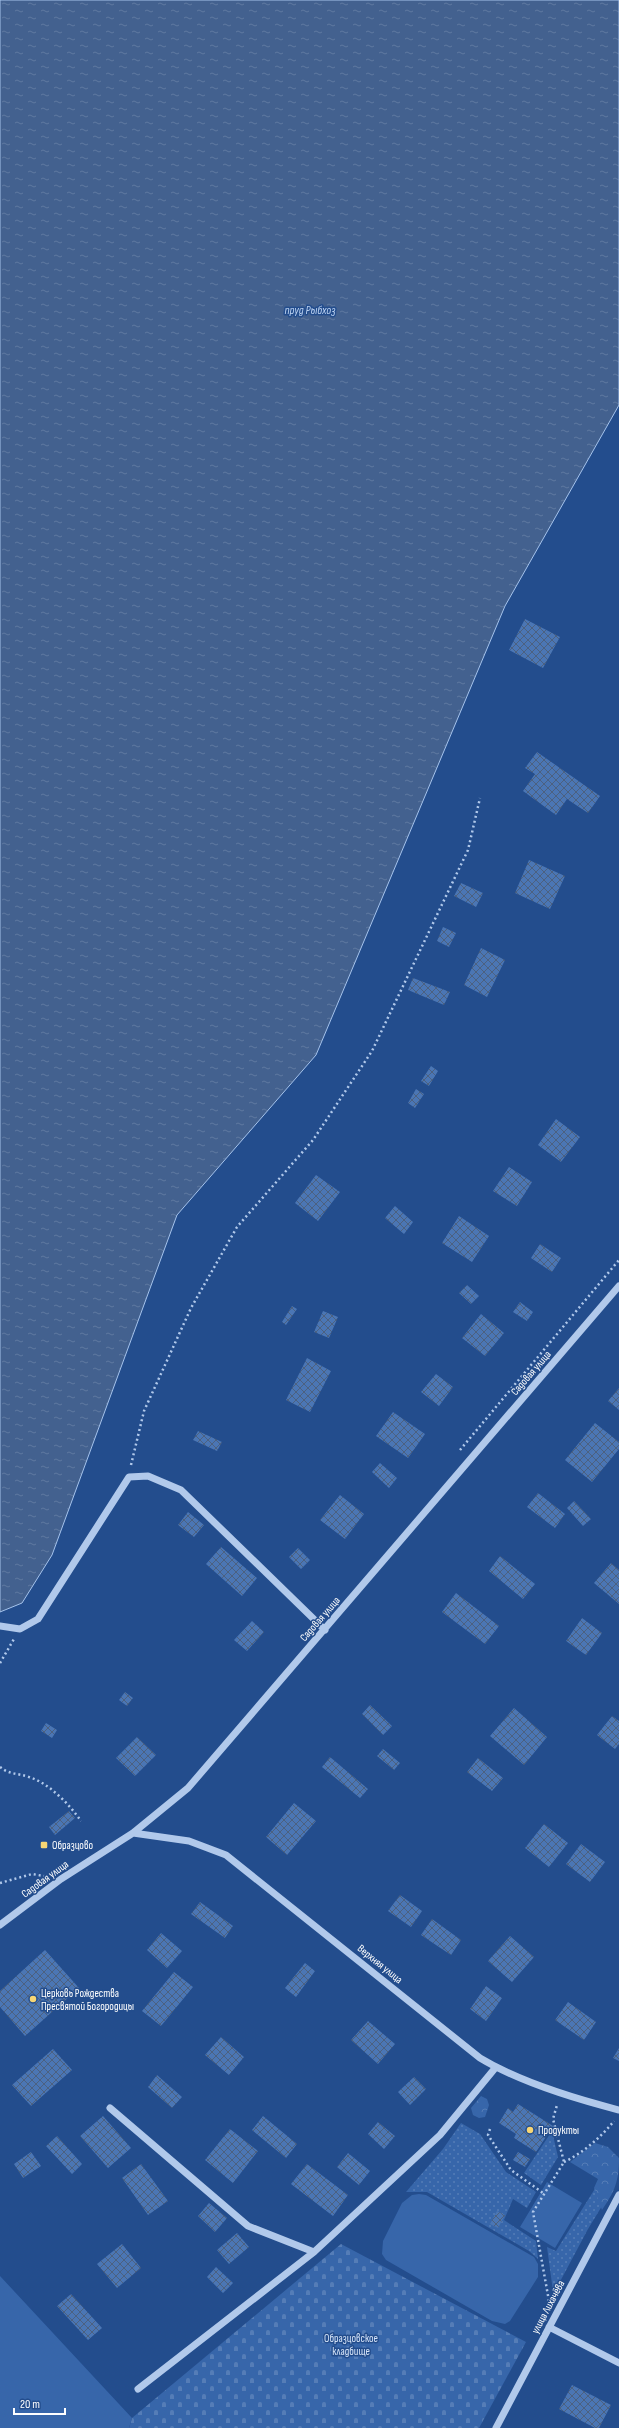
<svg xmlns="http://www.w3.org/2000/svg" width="619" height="2428" viewBox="0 0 619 2428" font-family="'Sofia Sans Condensed',sans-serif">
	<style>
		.grass { fill: url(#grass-dots) }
		.forest { fill: url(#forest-crowns) }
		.cemetery { fill: url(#cemetery-stones) }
		.green { fill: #3766aa }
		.water { fill: url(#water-ripples); stroke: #a5c3ec }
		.building { fill: url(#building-cross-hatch) }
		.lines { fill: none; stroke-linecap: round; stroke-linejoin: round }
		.path { stroke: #b1c9eb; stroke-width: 2.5; stroke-dasharray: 2 3; stroke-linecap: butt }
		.minor { stroke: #b1c9eb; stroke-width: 7 }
		.poi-dot { fill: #f7d674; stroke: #234d8d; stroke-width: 1.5 }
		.labels { text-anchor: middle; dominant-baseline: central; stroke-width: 3; stroke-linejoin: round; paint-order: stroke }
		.street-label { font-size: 11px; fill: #fff; stroke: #234d8d }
		.poi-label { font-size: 11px; fill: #fff; stroke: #234d8d; text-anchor: start }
		.park-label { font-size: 11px; fill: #d6e4f8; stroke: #234d8d }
		.water-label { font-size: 12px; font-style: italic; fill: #bdd3f2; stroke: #234d8d }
	</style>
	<defs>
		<pattern id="grass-dots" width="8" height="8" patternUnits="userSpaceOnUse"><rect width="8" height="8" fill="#3766aa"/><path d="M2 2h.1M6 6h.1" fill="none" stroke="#557db7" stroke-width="1.8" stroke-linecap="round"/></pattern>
		<pattern id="forest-crowns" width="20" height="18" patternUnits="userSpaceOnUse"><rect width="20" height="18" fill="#3766aa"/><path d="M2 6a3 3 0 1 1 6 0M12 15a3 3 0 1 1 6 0" fill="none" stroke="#557db7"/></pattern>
		<pattern id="cemetery-stones" width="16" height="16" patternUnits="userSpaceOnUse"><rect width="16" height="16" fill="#3766aa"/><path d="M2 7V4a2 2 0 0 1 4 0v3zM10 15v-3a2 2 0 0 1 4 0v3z" fill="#557db7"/></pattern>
		<pattern id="water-ripples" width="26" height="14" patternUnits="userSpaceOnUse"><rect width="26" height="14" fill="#43618f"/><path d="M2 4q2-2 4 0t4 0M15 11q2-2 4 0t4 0" fill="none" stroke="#5f79a0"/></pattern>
		<pattern id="building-cross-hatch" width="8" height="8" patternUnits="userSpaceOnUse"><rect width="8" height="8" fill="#4b76b4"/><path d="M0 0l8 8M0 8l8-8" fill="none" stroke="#4c6180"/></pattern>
	</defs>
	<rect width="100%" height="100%" fill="#234d8d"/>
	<path class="grass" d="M461 2123 480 2134 506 2172 536 2192 527 2208 513 2199 504 2220 536 2241 538 2259 529 2251 427 2192H406L443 2149Z
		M552 2131 558 2157 541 2185 524 2173Z
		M596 2187 602 2206 588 2229 555 2291H553L547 2247 556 2251Z"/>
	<path class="forest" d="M481 2096 487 2099 489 2105 485 2117 479 2118 473 2115 471 2108Z
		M595 2143 608 2147 619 2158C619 2181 615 2191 602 2210L594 2188 598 2179 570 2162Z"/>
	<path class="cemetery" d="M341 2244 526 2342 479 2428H129L132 2418Z"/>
	<path class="green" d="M547 2182 582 2203 555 2248 520 2227Z
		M419 2194 426 2195 534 2257 538 2264V2277L510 2321 505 2324 492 2321 386 2260 382 2254 383 2241 402 2203 412 2195Z
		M0 2276 132 2418 129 2428H0Z"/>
	<path class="water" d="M0 0H619V405L505 606 316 1055 177 1215 52 1555 22 1603 0 1612Z"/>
	<path class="building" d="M525 619 560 637 543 668 509 650Z
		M537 752 600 796 588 813 567 799 556 815 523 791 535 774 525 768Z
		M529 860 565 876 550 909 515 893Z
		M461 883 483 893 476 907 454 896Z
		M443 927 456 933 449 947 437 941Z
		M481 948 505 960 487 997 464 985Z
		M413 978 450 992 444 1005 408 990Z
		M431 1066 438 1071 429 1086 421 1081Z
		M416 1089 424 1094 415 1108 408 1103Z
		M556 1119 580 1137 561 1162 538 1145Z
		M509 1167 532 1182 517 1206 493 1191Z
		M316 1175 340 1192 318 1221 295 1203Z
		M395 1206 413 1222 404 1234 385 1218Z
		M459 1216 489 1236 472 1262 442 1243Z
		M540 1244 561 1258 552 1272 531 1258Z
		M467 1285 479 1296 471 1304 459 1293Z
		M520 1302 533 1312 527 1321 513 1312Z
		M292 1306 297 1309 286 1325 282 1322Z
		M323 1311 338 1317 329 1338 314 1332Z
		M481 1314 504 1333 485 1356 462 1338Z
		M307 1358 331 1371 310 1412 286 1400Z
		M436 1374 453 1387 439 1406 421 1392Z
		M619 1388V1410L608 1401Z
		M393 1412 425 1434 408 1458 376 1436Z
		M595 1423 619 1442V1449L592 1482 565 1460Z
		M198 1431 222 1442 217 1451 193 1440Z
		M380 1463 397 1478 389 1488 372 1472Z
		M538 1493 565 1514 555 1528 527 1507Z
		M340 1495 364 1514 345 1539 320 1520Z
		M574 1501 591 1519 583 1526 567 1508Z
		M188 1512 204 1525 194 1537 178 1525Z
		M221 1547 257 1578 242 1596 206 1564Z
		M298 1548 310 1560 301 1569 289 1557Z
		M500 1556 535 1584 523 1599 489 1571Z
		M611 1563 619 1570V1604L594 1583Z
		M456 1593 499 1626 485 1644 442 1612Z
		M582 1618 602 1633 586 1655 566 1641Z
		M252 1621 264 1632 247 1651 234 1640Z
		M125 1692 133 1698 127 1706 119 1700Z
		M370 1705 392 1726 383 1735 362 1714Z
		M514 1708 547 1737 524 1765 490 1736Z
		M612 1716 619 1721V1744L615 1749 597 1735Z
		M46 1723 57 1730 52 1738 41 1731Z
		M137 1737 156 1755 135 1776 116 1758Z
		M383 1749 400 1763 394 1770 377 1756Z
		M330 1757 368 1789 360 1798 322 1767Z
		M478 1758 503 1778 492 1791 467 1772Z
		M294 1803 316 1821 287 1855 266 1837Z
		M69 1811 75 1818 55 1835 49 1827Z
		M544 1824 568 1843 549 1867 525 1848Z
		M581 1844 605 1862 590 1882 566 1864Z
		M400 1895 422 1911 411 1927 388 1911Z
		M200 1902 233 1926 225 1938 191 1914Z
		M432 1919 461 1940 451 1955 421 1935Z
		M161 1933 182 1951 167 1968 147 1950Z
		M510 1936 534 1957 512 1982 488 1961Z
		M45 1950 79 1988 25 2036 0 2007V1991Z
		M305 1963 315 1971 296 1997 285 1988Z
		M174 1972 193 1987 161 2026 142 2011Z
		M486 1986 502 1998 486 2021 470 2009Z
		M568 2002 596 2022 584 2040 555 2020Z
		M368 2021 395 2044 378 2064 351 2040Z
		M221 2037 244 2057 229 2075 205 2055Z
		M619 2048V2061L613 2058Z
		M53 2049 72 2070 31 2106 12 2085Z
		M157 2075 182 2097 172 2108 148 2087Z
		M414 2077 426 2089 410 2105 398 2092Z
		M518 2104 553 2126 536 2152 514 2138 516 2134 499 2123 508 2108 513 2112Z
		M103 2116 131 2148 108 2168 80 2136Z
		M263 2116 297 2144 286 2158 252 2130Z
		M378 2122 395 2136 384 2149 368 2134Z
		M230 2129 258 2151 233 2183 205 2160Z
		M57 2136 82 2164 72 2174 46 2146Z
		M31 2152 41 2166 23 2178 14 2164Z
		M518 2152 530 2159 525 2167 513 2160Z
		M348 2153 370 2171 359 2185 337 2167Z
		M141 2164 168 2201 148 2215 122 2178Z
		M307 2164 348 2195 333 2216 291 2184Z
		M209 2203 227 2218 215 2232 198 2216Z
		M497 2211 505 2215 498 2228 490 2224Z
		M237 2233 249 2247 229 2264 217 2250Z
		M122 2244 141 2268 117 2288 97 2264Z
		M216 2267 233 2283 223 2293 207 2277Z
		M71 2294 102 2328 88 2340 57 2306Z
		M572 2385 611 2405 599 2428H595L559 2409Z"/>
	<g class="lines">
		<path class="path" d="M460 1450 619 1260
			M131 1465 144 1411 191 1308 237 1227 313 1140 372 1051 468 850 480 798
			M0 1663 14 1639
			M0 1767C10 1775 18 1773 29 1777 49 1783 70 1805 81 1821
			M0 1883 32 1874 44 1876
			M490 2129 488 2135 511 2170 543 2193
			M564 2162C583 2153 601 2137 614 2121
			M549 2301 533 2212 564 2162 553 2119 557 2105"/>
		<path class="minor" d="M0 1626 20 1629 38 1619 129 1477 148 1476 181 1490 325 1630
			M133 1833 189 1841 226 1855 480 2058C518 2081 576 2099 619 2110
			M0 1925 61 1879 133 1833 188 1788 619 1286
			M110 2108 248 2226 314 2252
			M549 2327 619 2363
			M138 2389 314 2252 440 2135 496 2067
			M496 2428 619 2195"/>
	</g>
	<g class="poi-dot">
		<rect x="40" y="1841" width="8" height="8" rx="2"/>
		<circle cx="33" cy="1999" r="4"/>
		<circle cx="530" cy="2130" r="4"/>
	</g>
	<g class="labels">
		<g class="street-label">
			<text transform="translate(531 1373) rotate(-49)">Садовая улица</text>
			<text transform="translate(320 1619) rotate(-49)">Садовая улица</text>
			<text transform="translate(45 1879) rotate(-36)">Садовая улица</text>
			<text transform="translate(380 1964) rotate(39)">Верхняя улица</text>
			<text transform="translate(548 2307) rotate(-62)">улица Лихачёва</text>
		</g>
		<g class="poi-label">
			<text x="52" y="1845">Образцово</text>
			<text x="41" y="1993">Церковь Рождества<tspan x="41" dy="13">Пресвятой Богородицы</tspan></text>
			<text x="538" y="2130">Продукты</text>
		</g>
		<g class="park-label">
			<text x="351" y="2338">Образцовское<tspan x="351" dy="13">кладбище</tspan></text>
		</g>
		<g class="water-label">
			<text x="310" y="310">пруд Рыбхоз</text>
		</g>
	</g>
	<path d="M14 2408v6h51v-6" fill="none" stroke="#ffffff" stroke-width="2"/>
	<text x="20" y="2408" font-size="12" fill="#ffffff" stroke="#234d8d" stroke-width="3" paint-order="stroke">20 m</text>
</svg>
